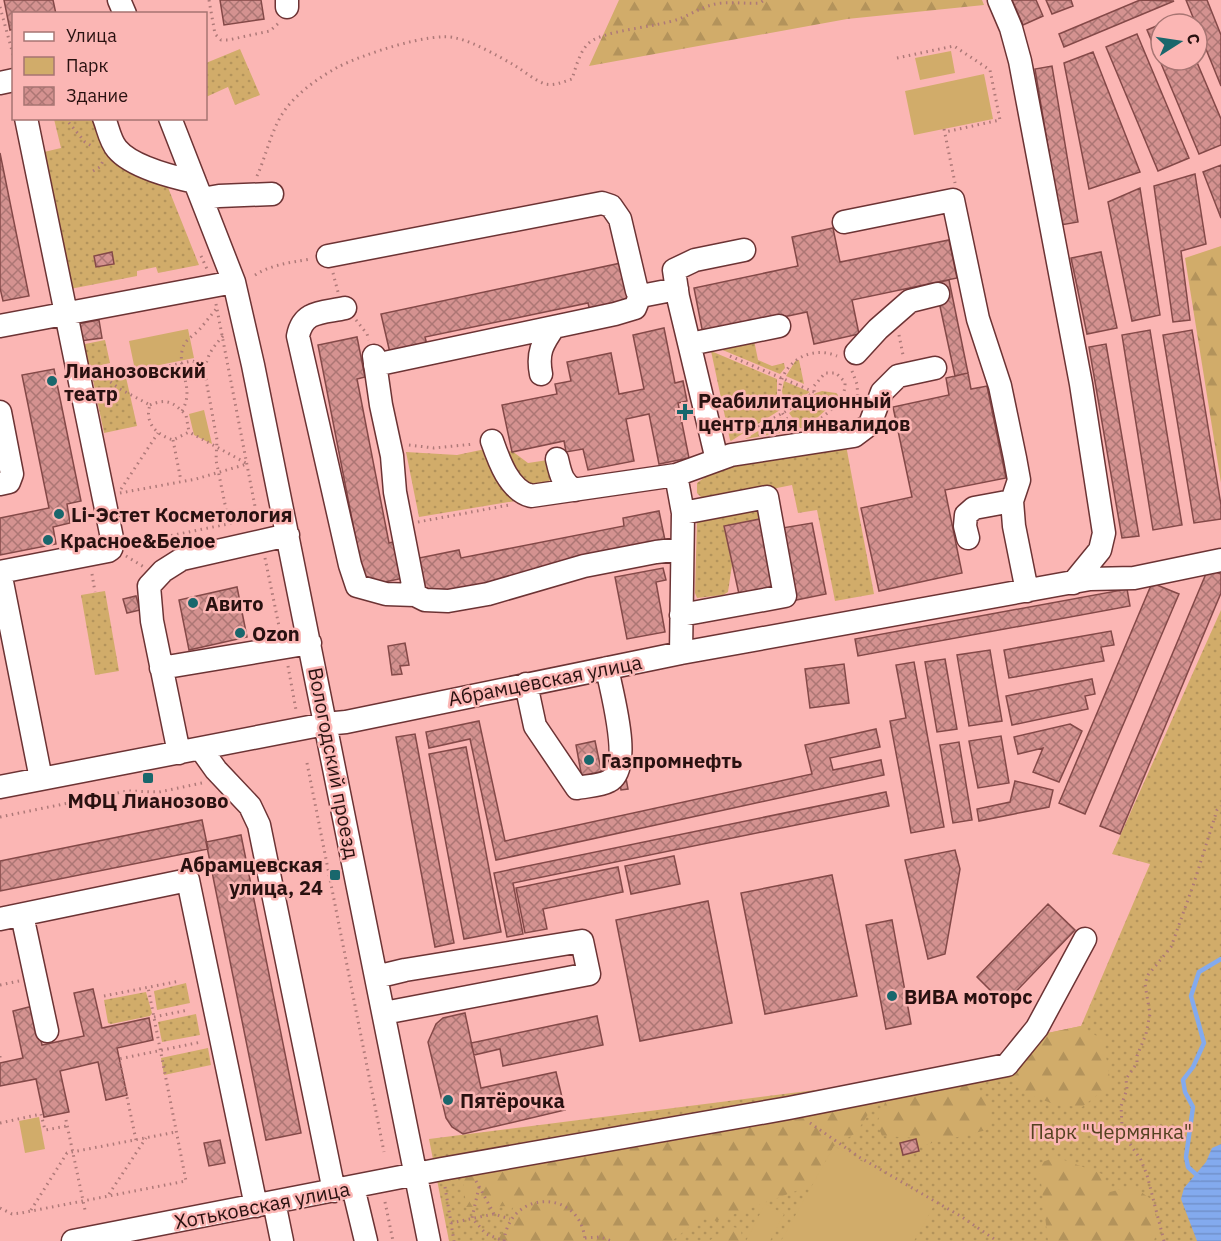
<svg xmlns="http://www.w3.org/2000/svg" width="1221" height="1241" viewBox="0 0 1221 1241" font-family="'IBM Plex Sans',sans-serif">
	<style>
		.green { fill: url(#green-dots) }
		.forest { fill: url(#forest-firs) }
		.pitch { fill: #d1ac6a }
		.water { fill: url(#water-rules) }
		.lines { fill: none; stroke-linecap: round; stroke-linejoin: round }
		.stream { stroke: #83aaee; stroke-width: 4.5 }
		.building { fill: url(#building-cross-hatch); stroke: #844948; stroke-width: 1.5 }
		.minor-casing { stroke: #6c3334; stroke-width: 25 }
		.path { stroke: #ae7978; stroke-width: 3; stroke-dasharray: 1.5 4.5; stroke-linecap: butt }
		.minor { stroke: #fff; stroke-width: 22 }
		.poi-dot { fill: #19676c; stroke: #fbb6b4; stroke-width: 2 }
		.labels { text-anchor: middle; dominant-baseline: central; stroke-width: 5; stroke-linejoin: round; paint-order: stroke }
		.poi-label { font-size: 20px; font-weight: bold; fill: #291110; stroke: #fbb6b4; text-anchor: start }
		.street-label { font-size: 20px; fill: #291110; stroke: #fbb6b4 }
		.park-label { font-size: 20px; fill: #544220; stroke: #fbb6b4 }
	</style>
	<defs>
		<pattern id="green-dots" width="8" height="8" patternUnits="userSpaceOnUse" patternTransform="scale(1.5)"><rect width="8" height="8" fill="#d1ac6a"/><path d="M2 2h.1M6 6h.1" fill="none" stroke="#b3935b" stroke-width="1.8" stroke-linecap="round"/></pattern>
		<pattern id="forest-firs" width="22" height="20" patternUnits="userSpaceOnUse" patternTransform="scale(1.5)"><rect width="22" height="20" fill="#d1ac6a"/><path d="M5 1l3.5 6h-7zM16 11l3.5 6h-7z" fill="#b3935b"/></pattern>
		<pattern id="water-rules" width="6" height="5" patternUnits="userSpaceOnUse" patternTransform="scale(1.5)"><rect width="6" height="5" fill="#83aaee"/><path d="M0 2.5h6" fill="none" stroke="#7191cb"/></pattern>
		<pattern id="building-cross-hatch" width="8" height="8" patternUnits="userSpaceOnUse" patternTransform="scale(1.5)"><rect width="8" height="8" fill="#d49290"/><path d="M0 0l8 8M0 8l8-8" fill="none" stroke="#ac7674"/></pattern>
	</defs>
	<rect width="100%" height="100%" fill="#fbb6b4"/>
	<path class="green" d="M240 49 260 95 235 105 228 87 206 97V63Z
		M54 119H101L165 180 199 265 158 273 156 267 137 271V276L70 289 44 152 61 148Z
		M753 335 758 360 772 366 784 363 785 368 780 374 713 346Z
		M105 340 110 363 85 369 80 345Z
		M711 351 777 379V399L780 410 731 441 730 440Z
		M796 360H799L804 384 786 376Z
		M125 373 137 426 104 433 93 380Z
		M784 381 810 392 785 408 782 391Z
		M822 391 836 393 840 397 806 428H800L789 413 816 393Z
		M781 417 792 431 745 439Z
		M845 440 874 594 835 601 817 510 798 513 792 485 706 502 697 493V483L724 463Z
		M490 448 519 497 515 501 419 517 406 452 457 455Z
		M512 451 528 463 548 460 550 479 548 486 529 487 503 452Z
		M753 506 759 512 760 519 724 526 732 565 728 592 723 595 697 598 695 593 697 521Z
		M105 591 119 671 95 675 81 595Z
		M1221 610V1241H449L429 1139 1006 1066 1038 1035 1081 1026 1150 864 1112 854Z
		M186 983 190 1003 157 1010 154 991Z
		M146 992 152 1013 150 1016 111 1024 108 1023 104 1000Z
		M196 1014 200 1035 162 1042 158 1022Z
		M208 1048 211 1065 164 1075 161 1058Z"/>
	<path class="forest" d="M619 0H982L984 5 847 19 589 66Z
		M1221 246V483L1185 258Z
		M1081 1026 1103 1040 1111 1084 1082 1107 1056 1105 1025 1093 1007 1065 1038 1035Z
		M971 1079 992 1106 987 1130 924 1145 917 1138 882 1136 877 1123 888 1095Z
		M878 1099 856 1133 834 1146 812 1185 716 1221 703 1216 672 1241H498L514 1206 466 1207 463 1176Z
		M1056 1157 1102 1174 1110 1192 1133 1186 1152 1200 1158 1227 1154 1241H1048L1041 1182 1037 1164Z
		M729 1226 741 1229 742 1241H709Z"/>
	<path class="pitch" d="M951 51 955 73 920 80 915 58Z
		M984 74 993 119 914 135 905 91Z
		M188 329 194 358 135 370 129 341Z
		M204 410 212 444 194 435 189 414Z
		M39 1117 45 1149 25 1153 19 1121Z
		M834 1146 936 1202 914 1241H781Z
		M765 1204 784 1214 770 1241H746Z"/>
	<path class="water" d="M1221 1144V1241H1197L1181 1199 1184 1188 1206 1162 1212 1148Z"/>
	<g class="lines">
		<path class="stream" d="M1200 1178 1188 1167 1186 1157 1193 1107 1185 1092 1183 1080 1193 1067 1204 1043 1191 996 1199 972 1221 959"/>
	</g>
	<path class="building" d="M4 0H53L56 14H14V29L10 30Z
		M220 0H261L264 19 224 25Z
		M1012 0H1036L1043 16 1023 25Z
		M1046 0H1071L1073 6 1052 14Z
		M1140 0 1174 1 1064 47 1059 34Z
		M1186 0H1207L1221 35V86Z
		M1178 17 1181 24H1161V60H1196L1221 119V145L1199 154 1147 30Z
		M1137 34 1189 158 1158 171 1106 47Z
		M1093 52 1140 172 1089 189 1064 63Z
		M1052 66 1078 222 1061 225 1035 69Z
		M0 153 29 296 3 301 0 288Z
		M1221 165V218L1203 172Z
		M1195 174 1206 244 1181 251 1190 320 1173 322 1154 186Z
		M1140 188 1160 315 1132 321 1108 202Z
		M833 228 840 262 949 240 957 278 852 300 859 334 814 344 807 312 703 334 694 288 798 266 792 237Z
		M112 252 114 264 96 267 94 256Z
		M1101 252 1117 328 1087 334 1071 258Z
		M621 263 629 302 590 311 588 303 425 337 427 345 390 353 381 314Z
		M949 280 968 373 955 376 935 283Z
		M99 320 102 338 80 341 77 324Z
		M664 328 675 383 683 381 687 401 678 403 689 458 659 464 649 414 626 419 634 461 588 470 583 449 566 452 564 441 512 452 502 405 557 394 555 384 571 381 567 362 611 353 619 394 644 389 633 335Z
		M1150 330 1182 525 1153 530 1122 335Z
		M1192 330 1221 505V519L1194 523 1163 335Z
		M357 337 365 377 357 379 389 543 397 541 404 578 365 586 318 345Z
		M1106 344 1139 536 1122 538 1089 347Z
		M54 369 81 501 67 504 70 523 53 527 56 544 0 555V518L49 508 22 375Z
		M968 373 971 389 987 386 1006 478 945 490 962 573 879 591 861 508 912 497 893 407 949 395 946 378Z
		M659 511 667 550 427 597 419 558 459 550 461 558 624 526 623 518Z
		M760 519 774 587 739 594 724 526Z
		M812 523 826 594 796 600 782 528Z
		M663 568 666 580 656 582 665 632 627 639 615 577Z
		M1208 569 1221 574V593L1120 834 1100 826Z
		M1152 583 1179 594 1085 814 1059 803Z
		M237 587 247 637 189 650 179 600Z
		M1127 589 1130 606 858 656 855 639Z
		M136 596 140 610 127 613 123 599Z
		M1111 631 1114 645 1101 647 1104 661 1009 678 1004 650Z
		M405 643 409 665 400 666 402 674 392 675 388 646Z
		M990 650 1002 721 969 726 957 655Z
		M945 659 957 729 937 732 925 662Z
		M914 662 944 827 911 833 890 721 906 718 896 665Z
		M844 664 849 703 810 708 805 669Z
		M1092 679 1095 694 1085 696 1088 709 1012 725 1006 696Z
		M479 721 505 841 812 774 805 745 876 729 880 747 830 758 833 770 881 760 884 775 496 860 470 739 429 748 426 732Z
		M1070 724 1082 731 1059 782 1033 772 1043 748 1018 754 1014 737Z
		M415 734 454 943 435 947 396 737Z
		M1001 736 1009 783 978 788 969 741Z
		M595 741 602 774 582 778 576 745Z
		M959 742 972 820 953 823 940 745Z
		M466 747 501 932 464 939 429 754Z
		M625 773 628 789 621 790 618 775Z
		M1015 781 1053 790 1049 807 979 821 977 809 1010 802Z
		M886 792 889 806 513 883 523 934 507 937 494 873Z
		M202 820 208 849 0 891V861Z
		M241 835 301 1133 266 1140 206 842Z
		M955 850 960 869 945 954 928 959 905 860Z
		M674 856 680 884 631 894 625 866Z
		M618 867 623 892 543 909 547 929 525 933 516 888Z
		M832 875 857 996 765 1014 741 893Z
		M708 901 732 1023 640 1041 616 920Z
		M1048 904 1075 930 1004 1004 977 977Z
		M892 920 911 1024 886 1029 866 925Z
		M93 989 102 1028 149 1018 153 1040 117 1048 127 1095 106 1100 98 1062 60 1071 69 1112 44 1117 36 1079 0 1086V1063L23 1058 13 1011 33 1006 42 1045 84 1036 74 993Z
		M465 1013 481 1088 556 1072 565 1110 463 1134 452 1127 446 1118 428 1042 436 1024 443 1018Z
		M597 1016 603 1045 503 1066 500 1049 474 1055 471 1043Z
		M916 1139 919 1151 903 1155 900 1143Z
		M220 1140 225 1163 209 1166 204 1143Z"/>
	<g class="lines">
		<defs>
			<path id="minor" d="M119 0 125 14
				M287 0V7
				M999 0 1011 28 1020 61 1081 384 1104 533 1100 550 1073 583
				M0 83 14 80
				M26 118 113 543 111 549 108 551 0 572 41 779
				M104 118C108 128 110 141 117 149 132 167 173 177 195 182
				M170 118 234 282 253 365 429 1241
				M202 199 219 196 272 194
				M844 222 953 200 978 319 1000 386 1015 458 1019 480 1012 501 1014 526 1027 591
				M328 256 602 203 611 206 620 219 637 291 646 295 677 289
				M345 308C323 313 303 310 298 336L350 565 357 586 386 594 415 595 425 600 448 601 488 594 584 566 656 552 682 549
				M0 326 234 282
				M690 344 779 326
				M856 353 878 329 910 301 938 294
				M374 356 381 405 392 456 395 492 415 595
				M375 365 615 314 635 308 641 293
				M541 374C537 353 542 344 554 327
				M0 412 12 474 9 482 0 484
				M492 441C499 461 509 490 531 496L676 475
				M557 459C560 472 562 484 575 490
				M717 460 678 297 674 270 695 260 744 250
				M968 538 965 526 966 515 974 508 1012 501
				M681 615 785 596 767 497 683 513
				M681 653 683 513 676 475 731 455 854 436 870 424 882 392 898 376 935 368
				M161 668 310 643
				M526 684 535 726 577 788C586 786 600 786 609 781 634 768 611 691 607 668
				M201 749 216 770 250 806 259 825 334 1191
				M179 753 152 621 149 586 163 571 182 559 288 535
				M0 787 325 724 346 722 681 653 1090 579 1134 578 1221 560
				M22 915 47 1031
				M0 919 188 880 256 1206
				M376 977 405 970 582 941 589 974 384 1013
				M353 1187 366 1241
				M274 1202 282 1241
				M73 1241 442 1169 789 1108 1007 1065 1037 1028 1085 939"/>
		</defs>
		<use href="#minor" class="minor-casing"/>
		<path class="path" d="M209 0 215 34 221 40H228L270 31 280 22
			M0 7 14 58
			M897 58 954 46 990 70 1000 120 945 132
			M65 118 85 142 93 147
			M944 129 955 183
			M93 171 100 167 103 161
			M257 176C267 154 272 125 288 106 301 90 320 77 338 67 361 55 432 31 456 38 474 42 498 56 514 65 524 71 534 80 545 84 554 86 563 82 572 79 576 67 580 50 590 42 606 30 657 27 679 19 694 13 706 4 723 3 735 2 747 4 760 3L764 0
			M201 256 207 269
			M333 273 338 292
			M255 275C273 264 289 263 310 259
			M216 304 258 522
			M356 320 367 334 369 340
			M899 335 903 355
			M223 336C212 348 205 358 205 374L217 440 216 460 229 524
			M730 356 814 392
			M96 371 120 389 150 405C144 423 157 435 173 440L189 432 246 463
			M852 371 857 384 858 399
			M140 372 192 361 205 364
			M150 405C167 398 173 402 186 415L189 432
			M182 411C195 388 178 374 182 351 184 340 192 337 199 330 205 323 211 315 217 308
			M796 427C792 423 786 419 783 414 780 409 779 401 779 395 779 364 809 344 837 356
			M748 433 793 407 814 392V386L825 373H836L845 382C846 401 830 410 817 422
			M173 440 181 481
			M409 445 434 448 474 444
			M121 489 158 433
			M120 493 196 479 247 464
			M418 522 509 505
			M130 544 257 518
			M126 556 144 567
			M265 558 280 631
			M92 574 95 592
			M288 666 296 710
			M307 763 384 1152
			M0 817 127 791 159 792 202 783
			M0 985 19 981
			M104 996 180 981
			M154 1017 188 1010
			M0 1056V1060
			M66 1120 85 1210
			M0 1123 41 1114 45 1130 67 1126
			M810 1123 859 1157 962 1217 997 1241
			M136 1140 119 1059 201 1042
			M476 1181 494 1214
			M445 1187 454 1241
			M479 1187 472 1218 486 1234 504 1241
			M109 1194 146 1138
			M385 1202 393 1241
			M0 1208 12 1214 21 1213 186 1181 148 987
			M31 1210 67 1153 176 1132
			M451 1223 494 1214 510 1219
			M585 1238 600 1237 612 1241
			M504 1241C510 1188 582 1189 585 1241
			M1164 1241 1147 1175 1141 1160 1128 1141 1122 1126 1121 1106 1127 1089 1126 1079 1137 1063V1056L1146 1034 1150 1014 1145 984 1148 975 1171 947 1194 883 1217 810 1221 806"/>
		<use href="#minor" class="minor"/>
	</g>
	<g class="poi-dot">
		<circle cx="52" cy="381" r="6"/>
		<path d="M682 403h6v6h6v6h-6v6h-6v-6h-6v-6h6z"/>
		<circle cx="59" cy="514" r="6"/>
		<circle cx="48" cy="540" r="6"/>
		<circle cx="193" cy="603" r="6"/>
		<circle cx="240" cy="633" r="6"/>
		<circle cx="589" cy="760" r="6"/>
		<rect x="142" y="772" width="12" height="12" rx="3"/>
		<rect x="329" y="869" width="12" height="12" rx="3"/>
		<circle cx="892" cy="996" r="6"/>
		<circle cx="448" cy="1100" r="6"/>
	</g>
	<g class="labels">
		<g class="poi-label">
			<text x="64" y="370">Лианозовский<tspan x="64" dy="23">театр</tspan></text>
			<text x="698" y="400">Реабилитационный<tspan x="698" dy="23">центр для инвалидов</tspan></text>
			<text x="71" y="514">Li-Эстет Косметология</text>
			<text x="60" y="540">Красное&amp;Белое</text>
			<text x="205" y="603">Авито</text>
			<text x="252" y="633">Ozon</text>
			<text x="601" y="760">Газпромнефть</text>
			<text x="148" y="800" text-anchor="middle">МФЦ Лианозово</text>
			<text x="323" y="864" text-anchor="end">Абрамцевская<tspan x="323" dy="23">улица, 24</tspan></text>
			<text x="904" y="996">ВИВА моторс</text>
			<text x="460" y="1100">Пятёрочка</text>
		</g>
		<g class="street-label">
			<text transform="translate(545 680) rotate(-11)">Абрамцевская улица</text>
			<text transform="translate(334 763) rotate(79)">Вологодский проезд</text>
			<text transform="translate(262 1205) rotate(-11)">Хотьковская улица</text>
		</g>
		<g class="park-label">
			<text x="1111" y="1131">Парк "Чермянка"</text>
		</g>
	</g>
	<rect x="12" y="12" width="195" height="108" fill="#fbb6b4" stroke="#a77472" stroke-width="1.5"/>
	<rect x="24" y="32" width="30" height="9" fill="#ffffff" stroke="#a77472" stroke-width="1.5"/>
	<text x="66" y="42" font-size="18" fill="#291110">Улица</text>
	<rect x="24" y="57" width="30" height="18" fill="#d1ac6a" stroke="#a77472" stroke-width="1.5"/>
	<text x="66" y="72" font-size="18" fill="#291110">Парк</text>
	<rect x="24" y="87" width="30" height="18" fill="url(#building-cross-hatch)" stroke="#a77472" stroke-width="1.5"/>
	<text x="66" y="102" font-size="18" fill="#291110">Здание</text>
	<g transform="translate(1179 42) rotate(78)"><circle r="28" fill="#fbb6b4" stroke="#a77472" stroke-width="1.5"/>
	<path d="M0-4.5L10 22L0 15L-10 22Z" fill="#19676c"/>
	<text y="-9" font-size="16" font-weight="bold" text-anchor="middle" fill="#291110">С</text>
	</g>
</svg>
